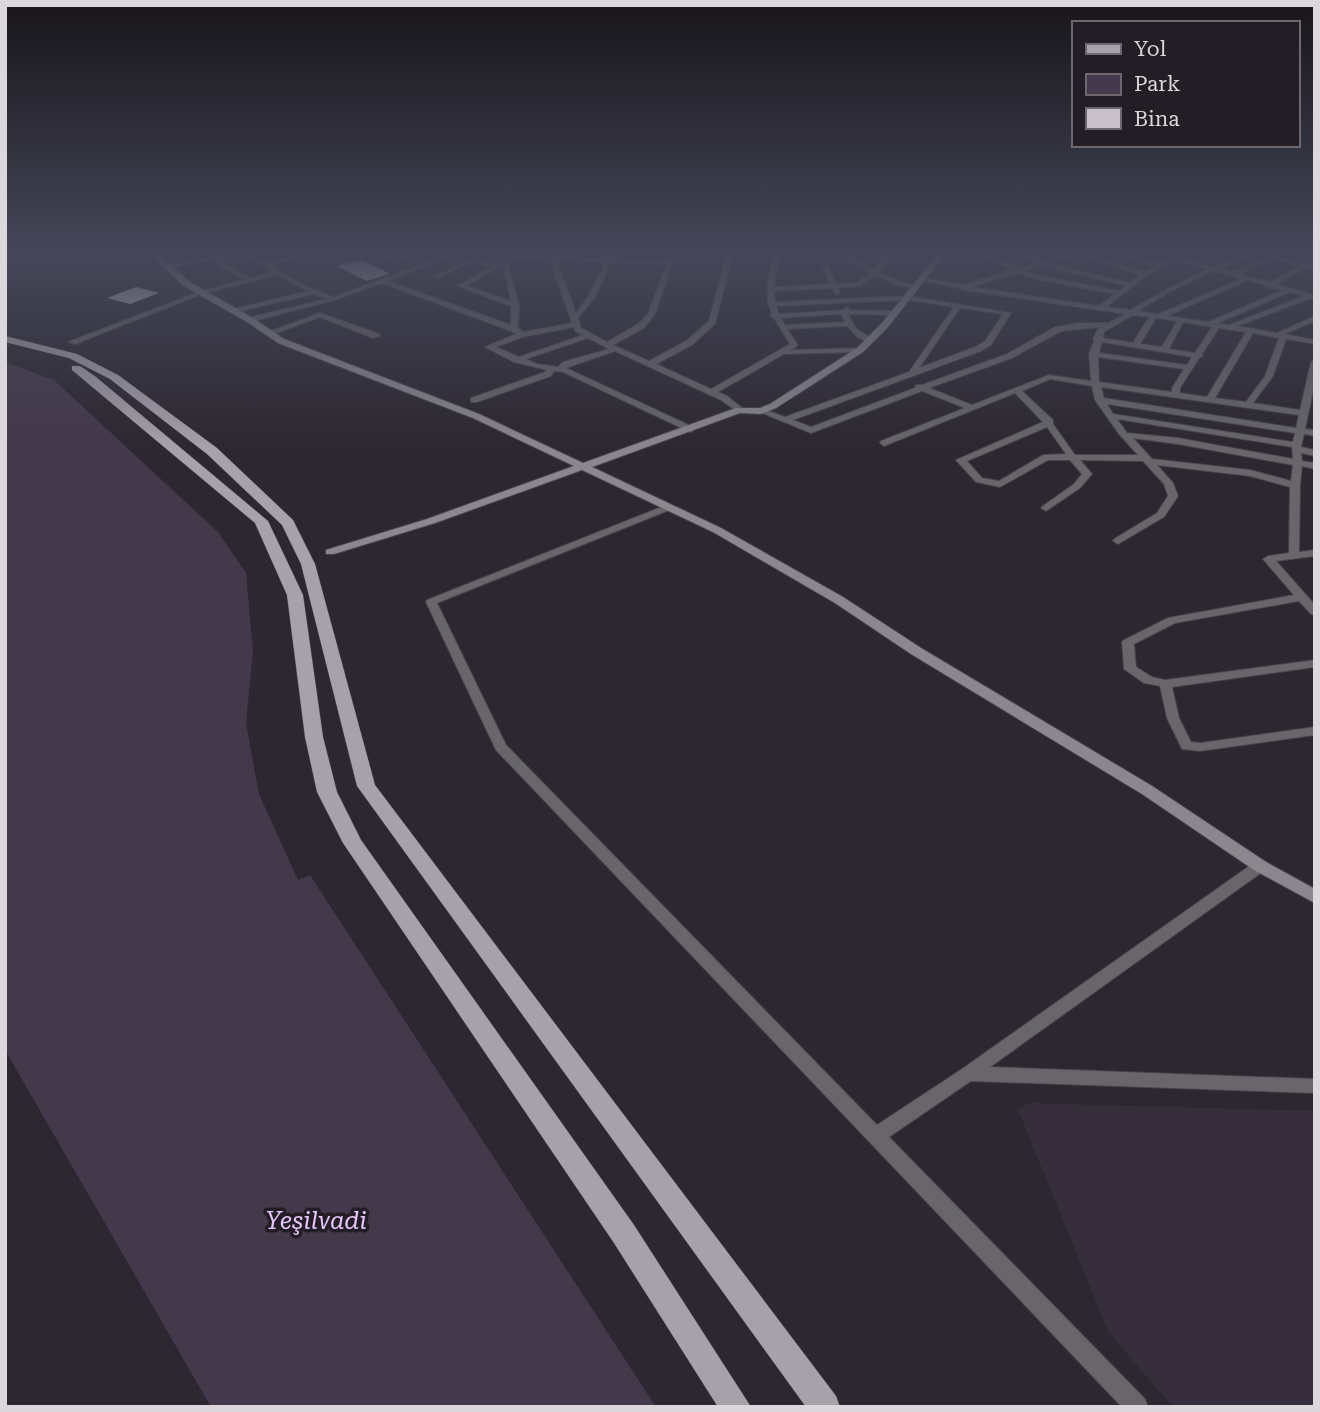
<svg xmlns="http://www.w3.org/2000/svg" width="1320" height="1412" viewBox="0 0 1320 1412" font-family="'Roboto Serif',serif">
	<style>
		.built { fill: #372e3c }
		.green { fill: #44384b }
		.building { fill: #c7c0cb }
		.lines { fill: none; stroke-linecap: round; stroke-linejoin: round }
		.street-casing { stroke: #48434c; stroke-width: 2 }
		.secondary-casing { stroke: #48434c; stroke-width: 2 }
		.primary-casing { stroke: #48434c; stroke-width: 1 }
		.street { fill: #68666a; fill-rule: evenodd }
		.secondary { fill: #8b878e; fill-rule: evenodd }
		.primary { fill: #a7a1aa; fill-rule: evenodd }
		.labels { text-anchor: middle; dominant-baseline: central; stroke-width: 7; stroke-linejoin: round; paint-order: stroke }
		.near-park-label { font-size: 24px; font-style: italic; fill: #e7c4fb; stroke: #231e26 }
	</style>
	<rect width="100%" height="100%" fill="#2c2730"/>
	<path class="built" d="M1028 1103 1315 1111V1407H1175L1167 1400 1109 1333 1018 1110Z"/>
	<path class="green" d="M5 362 54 380 218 532 246 573 253 652 246 723 259 794 298 880 310 875 656 1407H211L5 1050Z"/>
	<path class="building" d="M362 260 383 270 389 274 367 281 337 266Z
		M136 287 159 293 130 304 107 298Z"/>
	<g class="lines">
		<defs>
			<path id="street" d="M230 253H249L265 262 308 253H319L270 265 307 287 333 297 452 253H460L388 281 511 325V306L457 286 492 267 473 262 438 278 433 277 472 258 497 264 507 261 519 305 518 328 523 332 572 323 550 260 513 258 498 253 549 256 548 253H554L555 256 607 258 611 254 614 256 613 259 667 261 670 253H676L655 314 644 328 613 345 649 361 686 341 709 321 727 253H733L715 324 692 345 656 364 711 389 790 344 774 318 770 316 772 314 769 306 767 304 768 302V281L774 253H780L774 287 830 284 822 265 825 263 828 265 836 284 856 283 871 273 857 267 839 253C851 253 862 265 874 269L888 253H894L877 273 895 279 896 281 920 286 917 288 892 284 889 281 874 276 860 286 838 288 840 293 837 295 832 288 774 291 775 302 908 296 1011 313 991 345 981 351 793 420 811 427 915 388 916 385H922L1007 354 1055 327 1078 323H1109L1125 314 971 291 919 280 922 278 964 285 1014 269 972 253H980L1022 267 1037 263 1012 253H1020L1044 261 1071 253H1085L1144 272 1156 266 1116 253H1125L1161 263 1180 253H1184V255L1180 257 1213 267 1253 253H1263L1305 264 1311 263V265L1315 266V270L1307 268 1276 284 1315 295V299L1311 298 1238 326 1277 333 1315 316V321L1285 334 1315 340V344L1286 339 1273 376 1253 403 1300 410 1311 362 1315 360V381L1305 429 1315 430V436L1304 434 1301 447 1315 450V456L1301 453 1302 461 1315 463V469L1302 466 1300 485 1299 552 1315 550V556L1276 561 1315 605V615L1311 614 1299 601 1175 623 1134 644 1136 667 1152 677 1165 680 1315 660V667L1172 687 1179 718 1191 742 1200 743 1315 727V735L1200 751 1182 749 1167 718 1160 686 1144 683 1124 669 1122 642 1124 640 1168 618 1294 595 1263 559 1268 556 1289 553 1290 487 1250 476 1157 465 1173 483 1178 496 1164 517 1118 544 1113 541 1114 539 1157 513 1168 496 1164 484 1143 461 1080 460 1092 474 1080 488 1046 511 1041 508 1043 506 1074 484 1082 474 1070 460H1048L1000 487 976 482 956 460 1043 422 1015 393 884 446 880 443 881 441 965 408 922 391 811 433 757 411 761 408 785 417 909 372 954 307 908 300 776 306 779 314 842 310 847 307 850 310 895 311 899 313 895 315 848 314 856 328 872 339V343H869L857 337 847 326 787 329 798 345 792 350 860 348 864 350 860 352 784 354 718 392 727 396 742 408 743 410 739 413 721 400 615 351 566 368 693 427V431L690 432 563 372 554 371 551 376 477 402H471V398L545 372 547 370 514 362 485 347 516 334 511 331 382 283 335 300 250 322H247V318L326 299 314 294 233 313V309L308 291 277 275 202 294 75 344 68 342 198 292 244 280 212 260 168 268 165 266 207 257 210 254 214 256ZM242 253 243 254 273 272 250 278 219 259ZM1078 255 1140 275 1130 283 1049 263ZM1258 255 1267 258 1233 272 1220 268ZM1274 259 1300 266 1270 282 1239 274ZM557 260 605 262 588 297 576 313ZM1175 260 1207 269 1167 289 1130 310 1107 307 1147 275ZM611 262 666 265 648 314 638 324 607 342 581 328 578 318 595 297ZM503 266 511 301 466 286 502 266ZM1042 266H1043L1126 286 1119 291 1041 276 1025 271ZM1214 271 1242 279 1158 314 1138 311 1171 291ZM1018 273 1040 280 1115 294 1099 306 972 287ZM1248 280 1265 285 1266 287 1283 290 1208 322 1167 316ZM1290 292 1304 296 1229 325 1218 323ZM960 308 1003 314 985 341 975 347 919 368ZM841 314 845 322 785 325 781 318ZM1133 315 1149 317 1133 343 1103 338 1104 332ZM1156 318 1177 321 1162 347 1140 344ZM1183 322 1212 327 1195 353 1169 349ZM574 327 575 331 583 335 519 357 496 347 523 337ZM1102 327 1098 329 1093 339 1094 341 1089 354 1091 381 1049 375 972 405 929 388 1012 358 1061 331ZM1219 328 1246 332 1207 397 1180 393V388L1199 358 1203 356 1202 354ZM1253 333 1279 338 1265 376 1246 402 1215 398ZM588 338 609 349 563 362 558 367 537 364 526 359ZM1102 342 1192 357 1187 365 1099 353ZM1098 357 1184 369 1172 388V392L1099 382ZM1050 379 1092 386 1095 400 1119 434 1138 455H1075L1053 424V420L1022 391ZM1101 387 1299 415 1296 428 1104 398ZM1107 404 1295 433 1293 442 1113 414ZM1117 419 1292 447 1293 459 1178 438 1127 433ZM1047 427 1066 454 1043 455 999 481 982 478 967 461ZM1133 438 1178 444 1293 465 1291 481 1250 470 1152 459Z
				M377 253H384L393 258 409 253H418L392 262Z
				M320 313 379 334 380 336 373 338 320 317 272 335 265 333Z
				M669 504 674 507 672 509 437 603 506 745 877 1125 962 1069 1255 862H1265L1267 866 1265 870 990 1067 1315 1079V1093L971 1081 889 1137 1145 1399 1148 1407H1122L496 750 426 602 427 600Z"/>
			<path id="secondary" d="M149 253H157L190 282 253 318 284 339 479 414 583 463 736 408H760L770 404 857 348 882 323 939 253H946L888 327 863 352 776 408 761 414 740 413 592 467 721 528 843 597 921 648 1152 786 1266 862 1315 889V903L1254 870 1142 794 911 654 835 603 713 532 582 470 435 523 334 554H326V550L427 519 574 466 473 418 278 343 247 322 184 286Z"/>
			<path id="primary" d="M5 336 77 354 118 375 217 448 293 520 315 564 375 785 836 1396 840 1407H806L357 786 301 564 282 525 207 454 110 379 69 358 5 342Z
				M72 366H80L96 377 268 521 303 595 323 737 337 792 361 840 634 1225 751 1407H718L614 1243 343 843 317 792 305 737 287 595 255 523 72 370Z"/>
		</defs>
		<use href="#street" class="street-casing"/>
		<use href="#secondary" class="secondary-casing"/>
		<use href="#primary" class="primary-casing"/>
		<use href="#street" class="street"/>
		<use href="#secondary" class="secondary"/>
		<use href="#primary" class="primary"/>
	</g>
	<linearGradient id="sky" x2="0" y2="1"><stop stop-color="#18151a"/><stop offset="0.56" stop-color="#454759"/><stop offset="1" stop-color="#454759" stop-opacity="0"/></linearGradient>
	<rect width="1320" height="450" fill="url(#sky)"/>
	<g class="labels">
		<g class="near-park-label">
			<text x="316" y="1221">Yeşilvadi</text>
		</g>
	</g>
	<rect width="1320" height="1412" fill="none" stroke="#dbd7dd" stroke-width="14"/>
	<rect x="1072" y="21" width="228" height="126" fill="#231e26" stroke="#6d686f" stroke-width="2"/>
	<rect x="1086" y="44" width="35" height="10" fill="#a7a1aa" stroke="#6d686f" stroke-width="2"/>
	<text x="1134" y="56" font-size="21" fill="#dbd7dd">Yol</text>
	<rect x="1086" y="74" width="35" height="21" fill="#44384b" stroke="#6d686f" stroke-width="2"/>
	<text x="1134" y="91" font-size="21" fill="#dbd7dd">Park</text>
	<rect x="1086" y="108" width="35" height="21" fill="#c7c0cb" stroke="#6d686f" stroke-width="2"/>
	<text x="1134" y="126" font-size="21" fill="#dbd7dd">Bina</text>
</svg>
